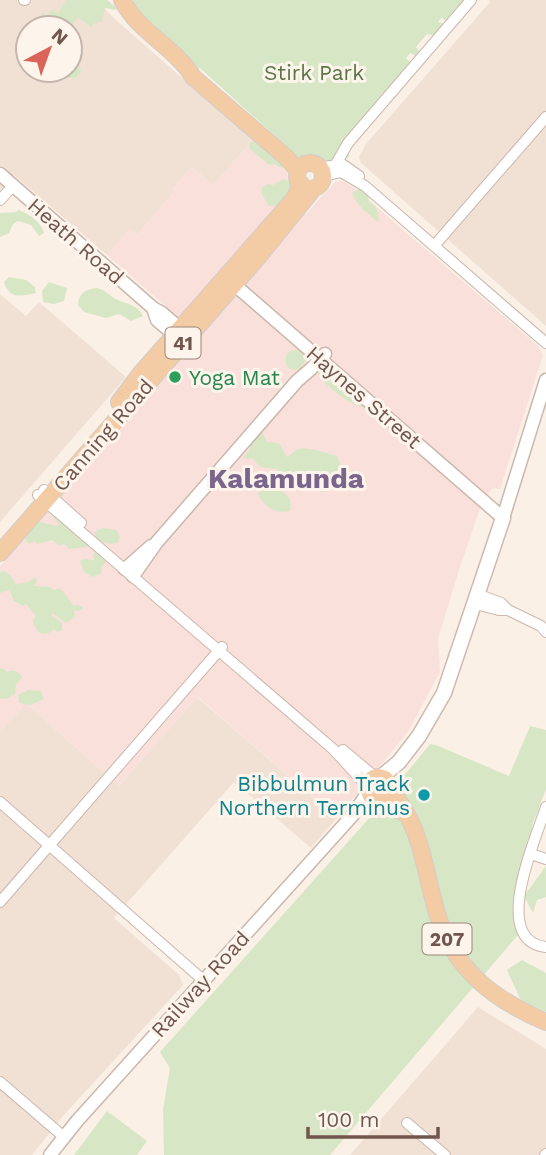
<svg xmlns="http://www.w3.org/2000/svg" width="546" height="1155" viewBox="0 0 546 1155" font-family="'Work Sans',sans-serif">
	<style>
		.residential { fill: #f1e1d5; fill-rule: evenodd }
		.commercial { fill: #f9e0db }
		.green { fill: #d7e7c6 }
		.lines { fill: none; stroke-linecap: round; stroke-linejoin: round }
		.minor-casing { stroke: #cbb7ad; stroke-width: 12 }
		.tertiary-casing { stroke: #cbb7ad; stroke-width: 15 }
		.secondary-casing { stroke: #cfb9ae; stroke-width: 17 }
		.primary-casing { stroke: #d4ccca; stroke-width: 18 }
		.minor { stroke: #fff; stroke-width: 10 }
		.tertiary { stroke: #fff; stroke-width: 12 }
		.secondary { stroke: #fff; stroke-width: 14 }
		.primary { stroke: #f3cca5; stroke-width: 16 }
		.leisure-dot { fill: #2e9e5b; stroke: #fdf5ec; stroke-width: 2.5 }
		.culture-dot { fill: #0f9aa8; stroke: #fdf5ec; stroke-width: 2.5 }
		.labels { text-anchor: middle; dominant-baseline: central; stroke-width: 6; stroke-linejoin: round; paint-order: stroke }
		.shield { fill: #fdf5ec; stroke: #9b867d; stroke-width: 2 }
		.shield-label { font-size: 19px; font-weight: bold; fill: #71564d }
		.park-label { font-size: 21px; fill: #5a7646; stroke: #fdf5ec }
		.street-label { font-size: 21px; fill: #71564d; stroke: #fdf5ec }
		.leisure-label { font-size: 21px; fill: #27864d; stroke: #fdf5ec; text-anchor: start }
		.culture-label { font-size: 21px; fill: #0d838f; stroke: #fdf5ec; text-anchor: end }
		.district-label { font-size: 28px; font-weight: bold; fill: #7b658d; stroke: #fdf5ec }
	</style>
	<rect width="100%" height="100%" fill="#faf0e6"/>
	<path class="residential" d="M0 0H96L116 20 253 140 213 185 192 167 172 189 174 192 137 235 129 230 107 255 14 175 0 190ZM28 28H70V70H28Z
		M489 0H546V326L361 163 359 157 366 144 490 2Z
		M0 294 26 316 39 302 126 377 0 522Z
		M197 697 337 818 311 848 234 782 114 918 179 975 183 985 63 1116 32 1155H0V732L26 703 119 786Z
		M478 1007 546 1049V1155H350Z"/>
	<path class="commercial" d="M253 140 287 172 289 187 284 195 306 214 335 182 342 181 353 187 537 345 543 355 500 489 492 488 479 511 459 570 438 639 440 672 408 732 337 818 198 697 119 786 26 703 0 732V566L200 336 107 255 129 229 137 235 174 192 172 189 192 167 213 185Z"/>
	<path class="green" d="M66 0H107L117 8 115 10 105 8 102 21 93 24 92 28 78 17 70 28H46L41 15 43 13 47 15 53 9 58 14Z
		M122 0H464L459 6 461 10 450 22 441 18 438 22 445 24 436 36 427 34 416 47 420 52 417 57 410 53 406 58 414 66 348 144 349 157C340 163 319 167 309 163 304 162 298 157 294 153L201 69 186 65Z
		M70 54C72 56 81 68 81 72L77 78H49L44 74V70H70Z
		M258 139 285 166 282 168 275 164 269 165 249 148 250 143Z
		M283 179 289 181 292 187 286 197V200L278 206H269L261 193 262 187 268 184 273 185Z
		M359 189 368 195 369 201 376 207 379 221H377C367 213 357 206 352 193Z
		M18 210C28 213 42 223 44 233L39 236 31 225 18 221 13 224 9 233 0 237V213L16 212Z
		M9 277 26 280 35 287 36 293C22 296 9 300 4 282Z
		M49 282 67 288 64 301 54 304 43 302 42 291Z
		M97 288C107 290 110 297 118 300 129 305 138 305 143 316L131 321 119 314 106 318 84 312 78 305C79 293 85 289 97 288Z
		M285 360a10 10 0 1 1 20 0a10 10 0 1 1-20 0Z
		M320 365 368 408C352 408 320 383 315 368Z
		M258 434H263L267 442 279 443 287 457C291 455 293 452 296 450 304 445 329 454 337 456L344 474 357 484 352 488 345 487 336 480 334 489C320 496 313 488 303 480L294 485 281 478 274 482 272 478 279 475 277 469 260 467 252 458 246 459 243 457 250 450V443Z
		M264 486C279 490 294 492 290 511 275 514 266 507 258 495L260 488Z
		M56 514 88 544 87 547 69 549 64 544 59 545 52 540 38 544 34 541 30 544 26 541 25 535 36 521 57 526 59 524 53 517Z
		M103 528 116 530 120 537 118 543C108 545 97 543 94 532Z
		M95 552 99 553 106 562 101 567 102 573 93 577 84 572 80 561 84 559 94 560 93 554Z
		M4 571 11 576 16 584 28 582 35 577 37 581 34 586 50 587 54 590 60 588 74 606 79 605 83 608 78 611 74 610 75 617 66 623 52 613V616L62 623V630L58 632 54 629C44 639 35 632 33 621L36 616 26 604 23 606 14 601 9 590 0 593V572Z
		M2 668 7 672C13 668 21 672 22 678L16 684 15 694 6 699 0 698V669Z
		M28 690 41 691 44 699 30 705 19 703 18 695Z
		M530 726 546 730V789L533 823 527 853 513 899 523 929 330 1155H164L163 1109 170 1068 160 1052 372 815 430 744 436 745 509 776Z
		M546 866V897L537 900 533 913 524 896Z
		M522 960 546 973V1012L521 1001 507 970Z
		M107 1111 147 1141 137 1155H74Z"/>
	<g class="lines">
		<defs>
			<path id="minor" d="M24 0H25
				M336 164 348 143 471 0
				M320 168 342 164 359 176
				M322 180 328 175 341 172 365 186 546 343
				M0 200 13 186
				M434 246 546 117
				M44 490 81 523
				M38 495 333 749 367 786
				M477 594 501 603 508 610 541 626 546 632
				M475 604 499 610H508
				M343 750 375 777
				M0 802 203 980
				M546 807C537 836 489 941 546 947
				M531 854 546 859
				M0 902 222 647
				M0 1082 64 1137
				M407 1123 445 1155
				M545 1155 546 1154"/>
			<path id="tertiary" d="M0 174 153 308 162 313 185 333
				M228 279 503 518 546 380
				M153 308 157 320 179 339
				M125 569 151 546
				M133 576 157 542 297 381 311 369 325 354
				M50 1155 77 1121 352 816 368 792"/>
			<path id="secondary" d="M381 777 399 762 419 736 444 693 503 518"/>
			<path id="primary" d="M122 0C138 32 175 47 193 77L287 158 298 171
				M297 176a13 13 0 1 1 26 0a13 13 0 1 1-26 0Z
				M119 402 141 373 294 199 301 184
				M0 553 259 256 314 188
				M390 790C423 828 423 867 437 913 453 969 494 1000 546 1022
				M379 799 387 794 390 786 385 779C377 775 371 777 367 786L371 796 404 813"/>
		</defs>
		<use href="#minor" class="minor-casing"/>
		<use href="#tertiary" class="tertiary-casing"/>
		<use href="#secondary" class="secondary-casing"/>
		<use href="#primary" class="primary-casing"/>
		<use href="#minor" class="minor"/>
		<use href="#tertiary" class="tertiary"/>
		<use href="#secondary" class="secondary"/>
		<use href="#primary" class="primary"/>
	</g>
	<circle class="leisure-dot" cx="175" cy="377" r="7"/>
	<circle class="culture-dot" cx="424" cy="795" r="7"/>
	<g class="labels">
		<g class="shield">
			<rect x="165.5" y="327.5" width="35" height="31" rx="5"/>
			<rect x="422.5" y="923.5" width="49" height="31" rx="5"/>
		</g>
		<g class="shield-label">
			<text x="183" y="343">41</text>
			<text x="447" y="939">207</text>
		</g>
		<g class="park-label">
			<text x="314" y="72">Stirk Park</text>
		</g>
		<g class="street-label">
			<text transform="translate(76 241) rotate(41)">Heath Road</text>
			<text transform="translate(364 397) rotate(41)">Haynes Street</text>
			<text transform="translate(103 435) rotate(-49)">Canning Road</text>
			<text transform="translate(200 984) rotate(-48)">Railway Road</text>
		</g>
		<g class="leisure-label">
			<text x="189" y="377">Yoga Mat</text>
		</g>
		<g class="culture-label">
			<text x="410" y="783">Bibbulmun Track<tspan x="410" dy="24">Northern Terminus</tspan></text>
		</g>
		<g class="district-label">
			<text x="286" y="478">Kalamunda</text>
		</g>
	</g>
	<g transform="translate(49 49) rotate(41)"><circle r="33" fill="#fdf5ec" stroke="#c5b5ac" stroke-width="2"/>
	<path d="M0-5L12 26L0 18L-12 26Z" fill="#d96457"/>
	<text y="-10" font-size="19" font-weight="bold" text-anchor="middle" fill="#71564d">N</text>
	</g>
	<path d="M308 1127v10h130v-10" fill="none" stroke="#71564d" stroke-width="3.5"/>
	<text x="318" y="1127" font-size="21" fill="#71564d" stroke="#fdf5ec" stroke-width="5" paint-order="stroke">100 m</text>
</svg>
